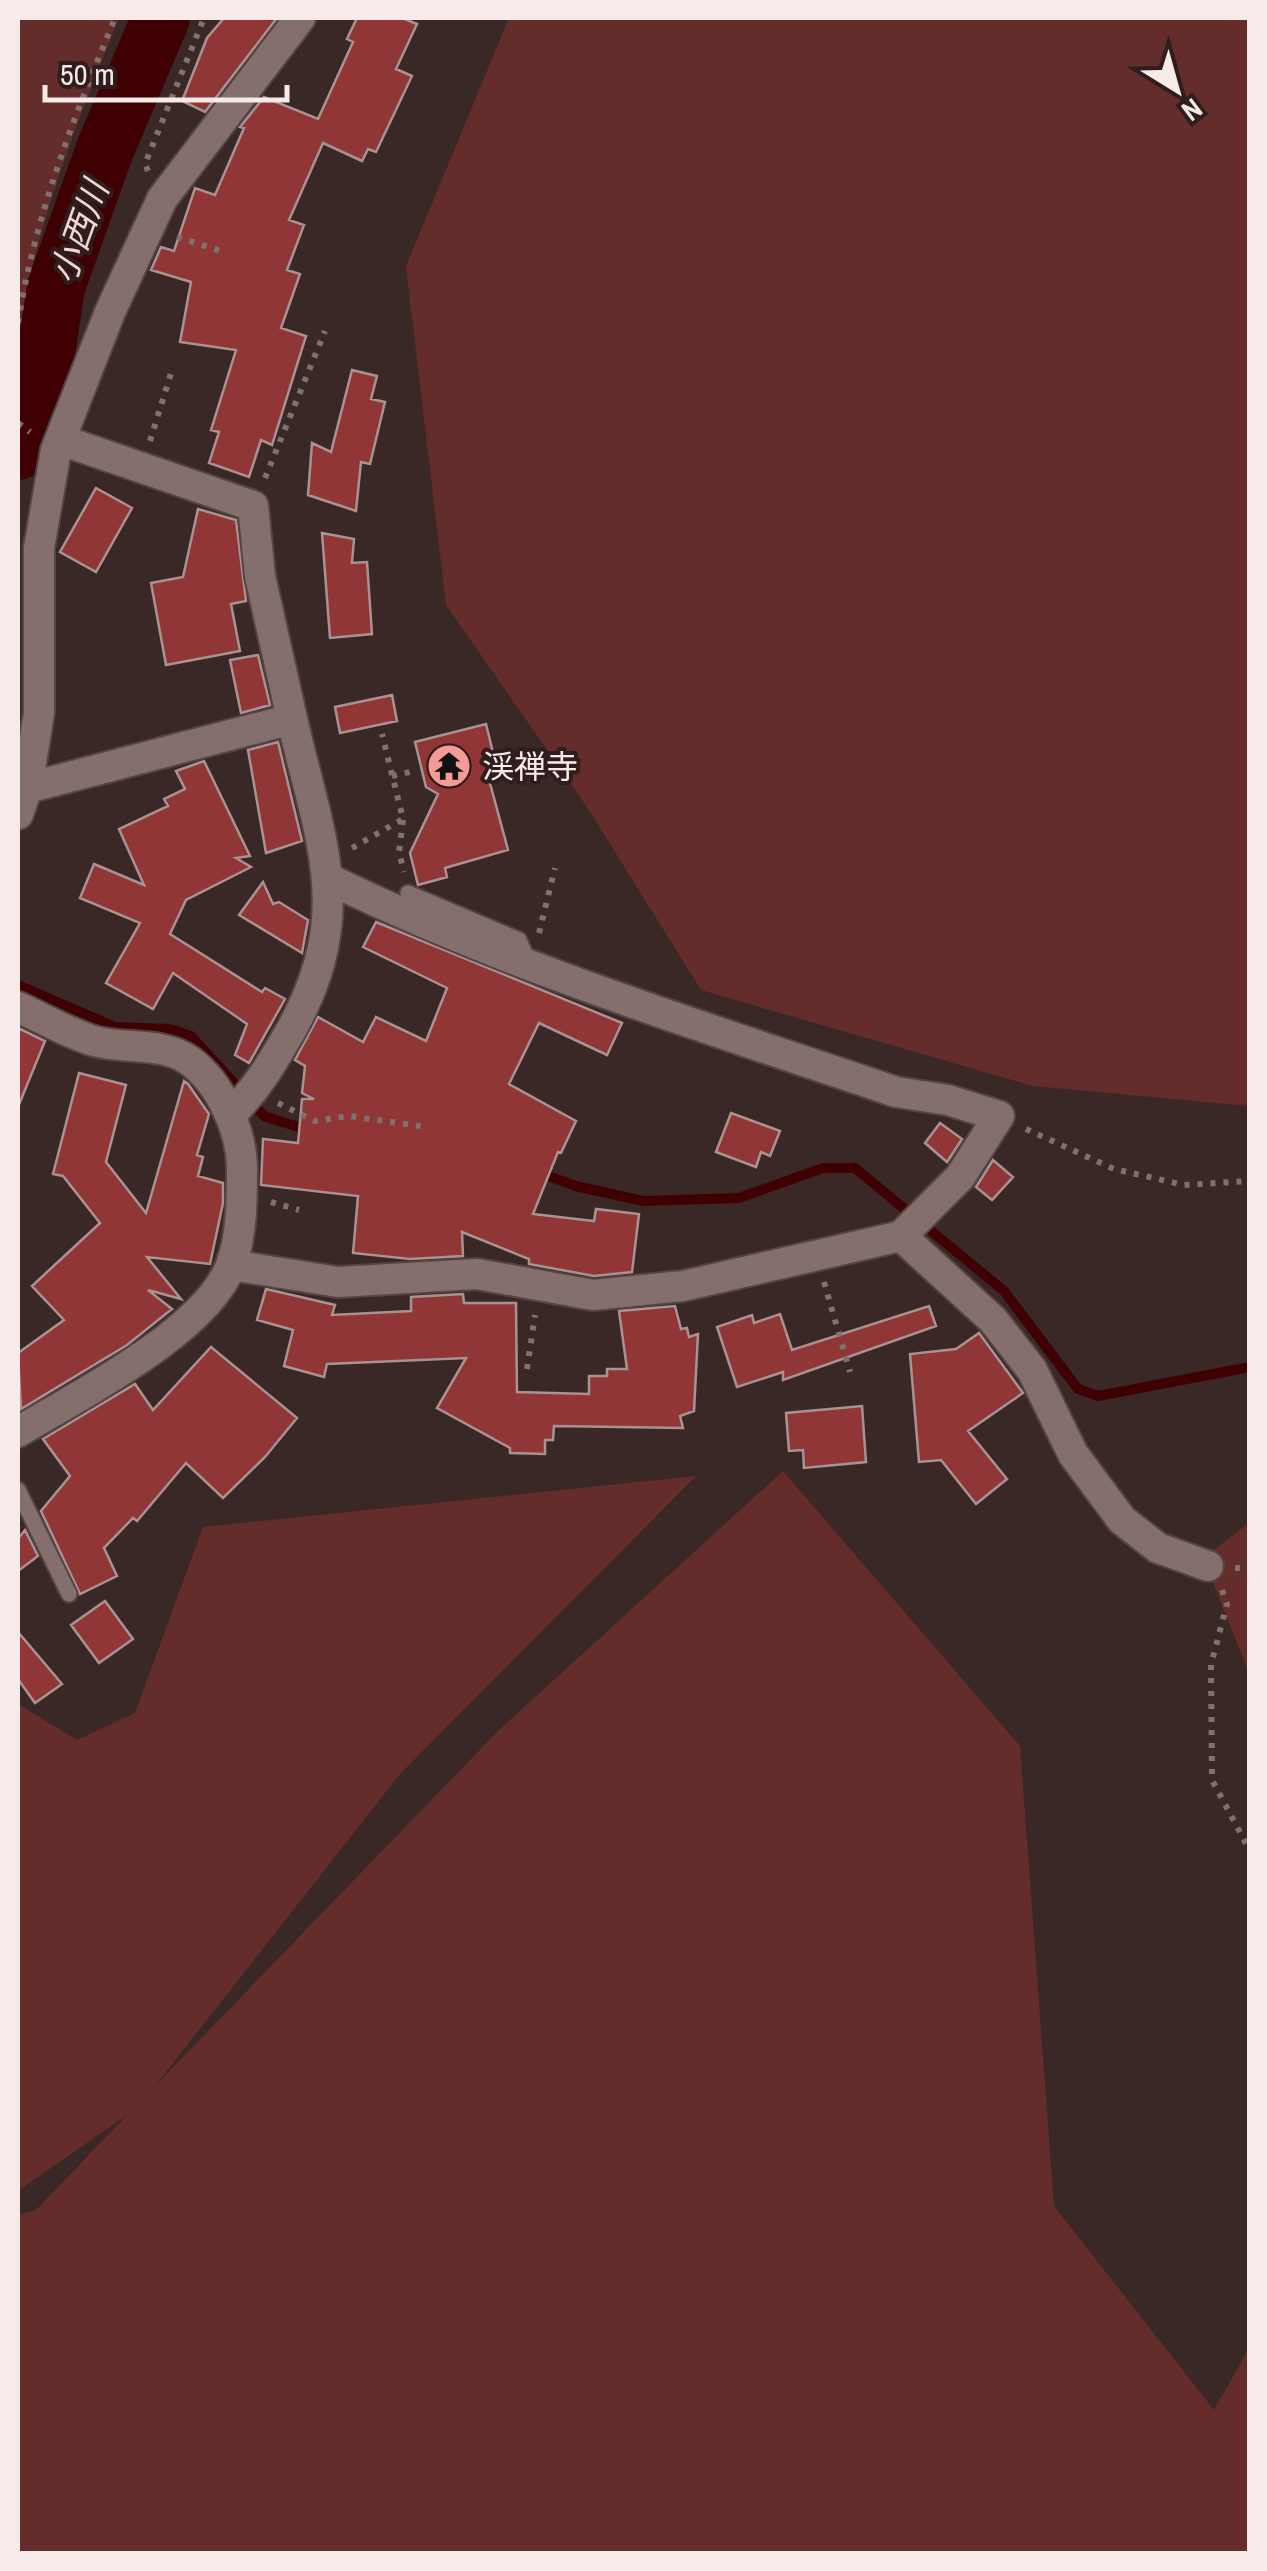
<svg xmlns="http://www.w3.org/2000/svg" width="1267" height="2571" viewBox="0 0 1267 2571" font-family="'Archivo Narrow','Noto Sans JP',sans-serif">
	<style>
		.green { fill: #642c2b }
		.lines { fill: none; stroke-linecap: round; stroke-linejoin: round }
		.stream { stroke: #3f0004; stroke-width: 10 }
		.river { stroke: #3f0004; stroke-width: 58 }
		.building { fill: #903636; stroke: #a99291; stroke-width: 2.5 }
		.service-casing { stroke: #544544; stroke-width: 19 }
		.minor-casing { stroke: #544544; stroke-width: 34 }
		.path { stroke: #80706f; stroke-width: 6; stroke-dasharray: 5 8; stroke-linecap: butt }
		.service { stroke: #846f6d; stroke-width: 15 }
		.minor { stroke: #846f6d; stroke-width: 30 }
		.labels { text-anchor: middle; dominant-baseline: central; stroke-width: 8; stroke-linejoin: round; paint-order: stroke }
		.poi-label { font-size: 32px; fill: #f7ebea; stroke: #2f1e1d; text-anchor: start }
		.water-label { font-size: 35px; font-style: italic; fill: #f1d6d4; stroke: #2f1e1d }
	</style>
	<rect width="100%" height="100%" fill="#3a2826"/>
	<path class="green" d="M18 18H119C77 122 36 225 18 337Z
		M509 18H1249V1106L1033 1086 701 990 589 810 446 605 406 266Z
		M783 1471 1020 1746 1054 2206 1214 2410 1249 2348V2553H18V2215L36 2210 127 2115 18 2191V1704L77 1740 135 1713 203 1527 696 1476 400 1774 155 2086 499 1730Z
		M1249 1523V1673L1203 1558Z"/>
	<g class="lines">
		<path class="stream" d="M18 985 115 1027 170 1029 191 1036 264 1116 311 1131
			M537 1172 576 1186 643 1201 739 1198 823 1168H855L1004 1291 1078 1389 1098 1396 1250 1367"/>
		<path class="river" d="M18 451 38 406 56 287 105 149 161 18"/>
	</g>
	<path class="building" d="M224 18H277L205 112 182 101 207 38Z
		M357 18H402L417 24 396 69 412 76 376 152 368 149 362 161 323 143 289 220 304 225 287 270 300 274 281 328 306 336 272 445 261 440 249 477 209 463 219 432 211 430 236 350 180 342 191 282 151 270 161 247 174 251 195 188 215 195 244 128 240 127 264 97 318 119 353 42 347 39Z
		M352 370 377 376 371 399 385 402 370 464 361 462 356 511 308 495 312 443 331 452Z
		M96 488 132 508 96 572 60 552Z
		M198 509 236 520 246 601 231 604 240 651 166 665 151 583 183 577Z
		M322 533 354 539 352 563 367 562 372 634 330 638Z
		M258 655 270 705 241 713 230 660Z
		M392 695 397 721 340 733 335 707Z
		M486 724 497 769 487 772 508 850 445 868 447 877 418 885 410 853 438 794 426 787 415 742Z
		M278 742 302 841 266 853 248 750Z
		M204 761 250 856 236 858 251 867 186 900 170 934 262 992 265 988 285 999 249 1063 235 1055 247 1024 173 973 153 1009 106 983 140 923 80 898 94 864 144 885 119 829 168 806 164 799 185 789 176 771Z
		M263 882 273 904 279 902 308 920 302 953 239 915Z
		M376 922 622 1023 607 1055 539 1023 509 1084 576 1121 561 1153 558 1152 533 1214 594 1221 596 1209 639 1214 632 1272 594 1276 529 1264V1259L462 1232 463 1256 410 1259 353 1253 358 1196 261 1185 263 1139 298 1143 302 1099H314L302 1093 305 1066 295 1060 318 1017 363 1042 376 1017 426 1041 447 988 363 947Z
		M18 1028 45 1041 18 1107Z
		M79 1073 126 1085 106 1162 146 1213 184 1081 188 1084 209 1114 197 1155 203 1157 198 1176 223 1183V1203L210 1264 147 1257 181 1299 148 1290 172 1309 127 1345 21 1409 18 1353 64 1320 32 1286 100 1223 63 1176 53 1174Z
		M731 1113 780 1131 770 1156 761 1152 756 1167 716 1152Z
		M940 1123 962 1139 947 1162 925 1143Z
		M993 1160 1013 1177 992 1200 976 1187Z
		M266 1289 335 1305 332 1315 411 1311V1297L463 1294 464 1303H516L517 1392 589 1394V1376H607V1369H627L619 1311 675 1306 681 1329 687 1328 689 1337 698 1334 694 1411 680 1416 683 1428 554 1426 553 1440H545V1454L510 1453V1448L437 1408 466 1358 327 1364 324 1377 284 1366 293 1330 257 1320Z
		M929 1306 936 1326 783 1380V1372L737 1387 717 1327 752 1315 754 1323 780 1314 792 1350Z
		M979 1333 1023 1393 968 1431 1007 1479 976 1504 941 1460 919 1462 910 1354 956 1349Z
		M211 1347 297 1418 265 1457 223 1498 186 1463 137 1521 133 1518 104 1548 117 1576 80 1594 41 1511 70 1476 43 1439 135 1384 153 1410Z
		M862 1406 866 1462 804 1468 803 1450 789 1451 786 1413Z
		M25 1530 38 1556 18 1571V1539Z
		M105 1601 133 1639 99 1663 71 1625Z
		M18 1632 62 1684 35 1703 18 1679Z"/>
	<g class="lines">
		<defs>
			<path id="service" d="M408 893 519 940 529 964
				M18 1490 69 1594"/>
			<path id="minor" d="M27 788 292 719 260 576 253 506 61 440
				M18 814 27 788 39 713V548L56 450 110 312 162 199 300 18
				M329 879C511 968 705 1027 896 1092L948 1100 999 1116 960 1177 901 1236
				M18 1007C42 1018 68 1033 94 1041 125 1050 162 1041 190 1061 221 1084 241 1130 242 1167 242 1198 242 1236 231 1265 207 1331 76 1397 18 1432
				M232 1113C257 1089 272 1063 290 1032 357 913 320 842 292 719
				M231 1265 338 1282 477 1274 593 1295 683 1286 901 1236 993 1320 1032 1370 1073 1454 1122 1520 1158 1548 1208 1566"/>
		</defs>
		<use href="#service" class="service-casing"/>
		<use href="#minor" class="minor-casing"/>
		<path class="path" d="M148 171 145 164 204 18
			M177 237 224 252
			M18 323C35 215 74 117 115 18
			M18 423 30 432
			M150 441 172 370
			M265 478 325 331
			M392 776 410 772
			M403 820 399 852 404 872
			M352 848 403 819 382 734
			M539 933 555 868
			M278 1103 315 1121 349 1116 427 1127
			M1026 1129 1114 1169 1184 1185 1250 1181
			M271 1202 299 1210
			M824 1282 850 1372
			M527 1369 535 1315
			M1235 1568 1250 1569
			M1222 1590 1227 1604 1211 1665 1212 1780 1250 1851"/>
		<use href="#service" class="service"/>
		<use href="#minor" class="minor"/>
	</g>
	<defs>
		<symbol id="temple-disc" viewBox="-11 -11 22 22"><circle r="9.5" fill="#f59b96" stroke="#2f1e1d"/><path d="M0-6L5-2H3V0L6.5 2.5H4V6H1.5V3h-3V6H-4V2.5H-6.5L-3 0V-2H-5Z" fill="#111"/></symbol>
	</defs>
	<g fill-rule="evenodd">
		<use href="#temple-disc" x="424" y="741" width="50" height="50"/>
	</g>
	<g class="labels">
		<g class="poi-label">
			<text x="482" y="766">渓禅寺</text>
		</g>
		<g class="water-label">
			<text transform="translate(79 232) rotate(-70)">小西川</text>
		</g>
	</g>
	<rect width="1267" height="2571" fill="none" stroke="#f7ebea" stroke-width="40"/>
	<g transform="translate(1177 90) rotate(143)" stroke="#2f1e1d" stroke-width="8" paint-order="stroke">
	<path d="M0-8L18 38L0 25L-18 38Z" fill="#f7ebea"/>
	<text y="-15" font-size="28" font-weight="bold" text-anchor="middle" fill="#f7ebea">N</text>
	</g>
	<path d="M45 85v15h242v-15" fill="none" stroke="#f7ebea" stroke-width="5"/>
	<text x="60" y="85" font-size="30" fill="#f7ebea" stroke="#2f1e1d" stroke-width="8" paint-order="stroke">50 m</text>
</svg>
